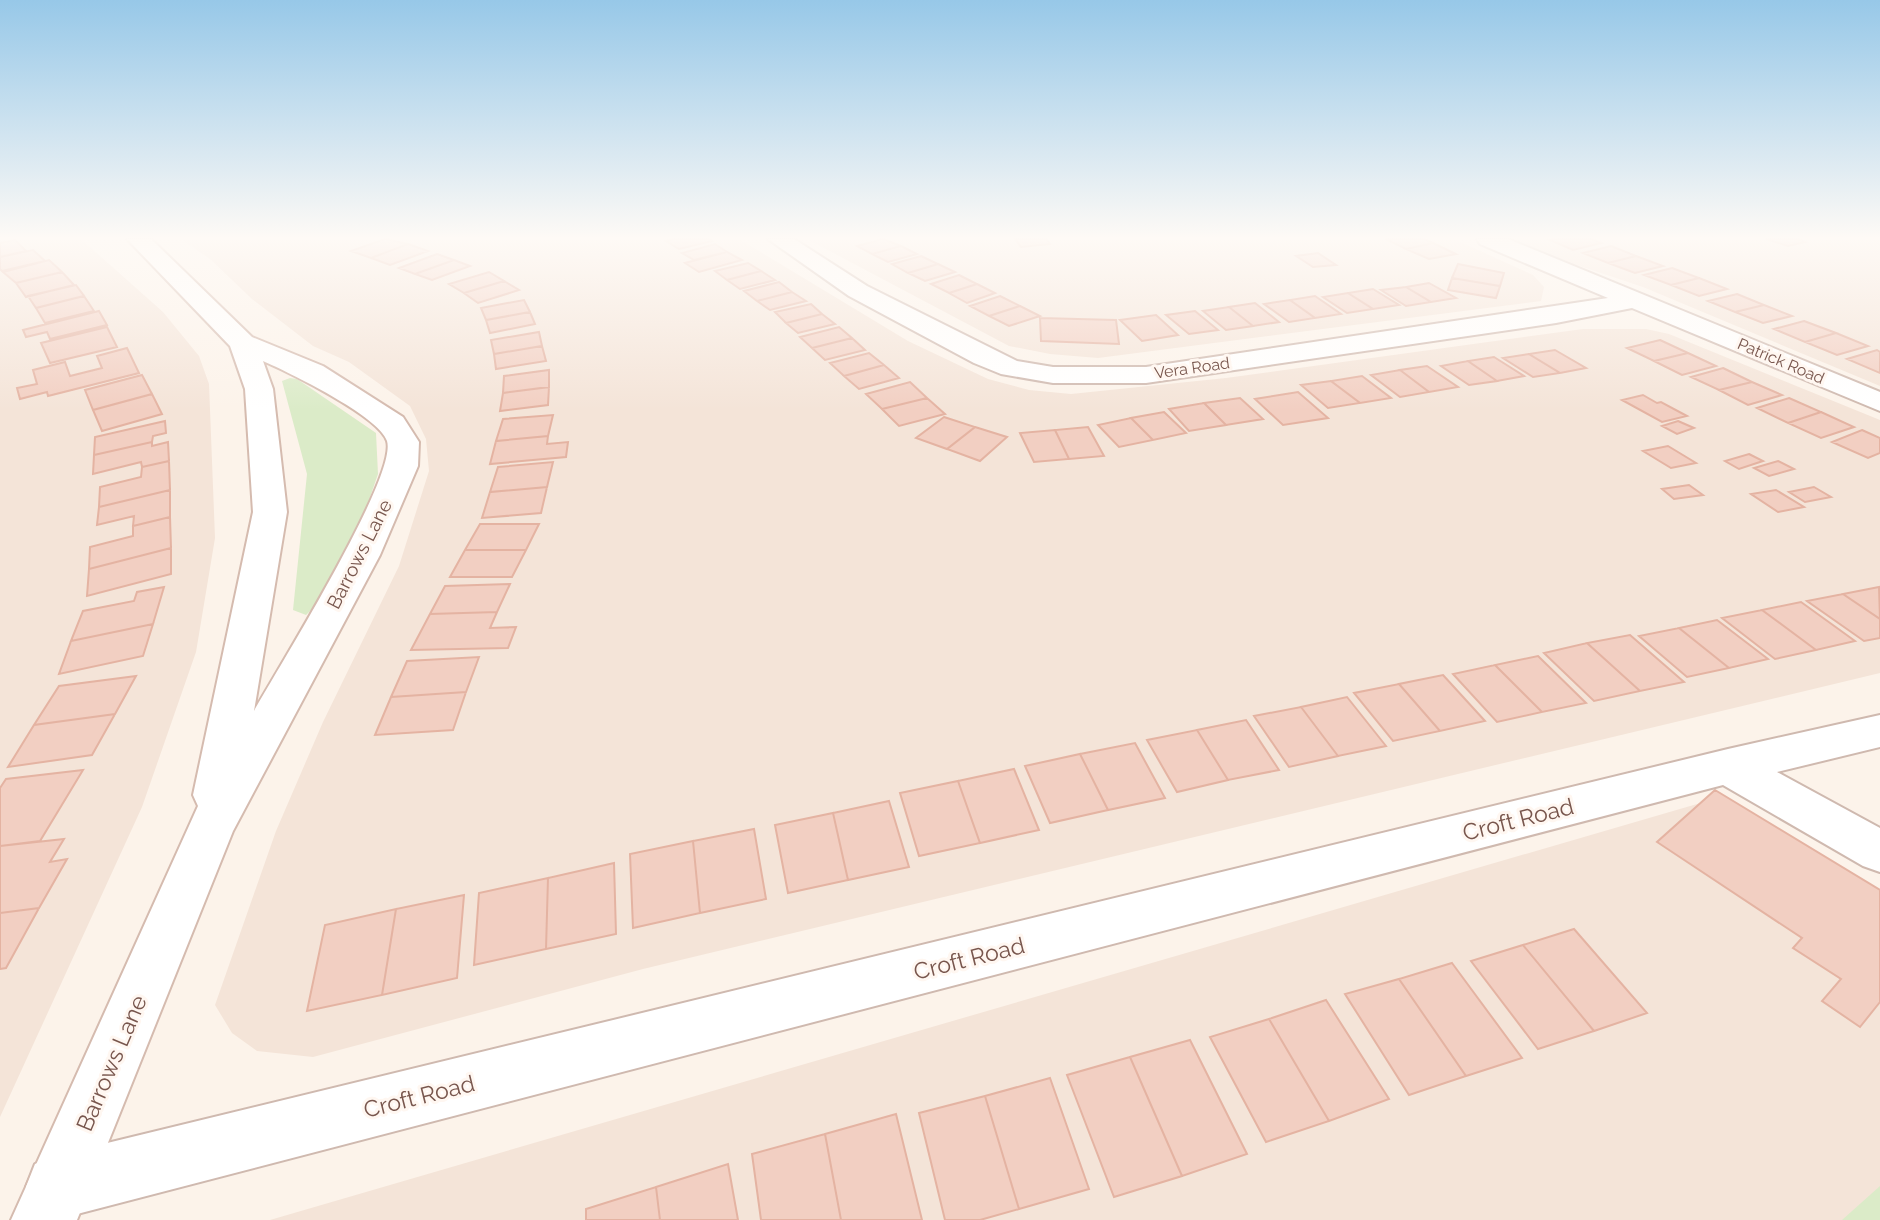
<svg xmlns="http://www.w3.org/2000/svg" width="1880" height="1220" viewBox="0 0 1880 1220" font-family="Raleway,sans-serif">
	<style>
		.residential { fill: #f4e4d8 }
		.green { fill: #dbebc8 }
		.building { fill: #f2cfc2; stroke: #e4b3a2; stroke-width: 2 }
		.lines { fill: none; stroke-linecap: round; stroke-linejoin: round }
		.street-casing { stroke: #cfb9af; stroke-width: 4 }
		.secondary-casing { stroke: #d5bbaf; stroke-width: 4 }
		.street { fill: #fff; fill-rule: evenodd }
		.secondary { fill: #fff; fill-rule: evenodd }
		.labels { text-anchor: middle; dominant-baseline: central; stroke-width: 6; stroke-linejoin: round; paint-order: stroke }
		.far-street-label { font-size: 16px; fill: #78564d; stroke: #fff7f1 }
		.street-label { font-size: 19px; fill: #78564d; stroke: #fff7f1 }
		.near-street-label { font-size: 23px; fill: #78564d; stroke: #fff7f1 }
	</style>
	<rect width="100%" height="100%" fill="#fcf3ea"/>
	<path class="residential" d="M0 239H81L163 312 199 356 209 384 215 538 196 652 142 807 0 1117Z
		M181 239H739L908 341 988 379 1029 390 1071 394 1226 378 1583 329H1646L1669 334 1880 420V673L643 969 313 1057 257 1051 232 1033 215 1005 276 831 323 722 399 566 429 471 426 439 410 406 349 362 313 346 252 299 210 259Z
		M807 239H1454L1533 275 1544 287 1541 301 1098 358 1050 354 1009 346Z
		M1512 239H1880V386L1643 287 1574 264Z
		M1721 797 1880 892V1220H270Z"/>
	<path class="green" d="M290 378 297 379 376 433 378 474 359 529 313 608 306 615 293 610 307 474 282 381Z
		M1880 1186V1220H1842Z"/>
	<path class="building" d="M385 239 408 244 371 258 351 251Z
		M674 239H709L712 241 679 249 666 241Z
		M883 239 901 246 872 254 857 246Z
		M1015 239H1046L1050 244 1021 247Z
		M1386 239H1424L1433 243 1406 249Z
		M1556 239H1591L1601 243 1573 250 1550 240Z
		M1766 239H1797L1805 242 1788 246Z
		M15 240 26 251 0 257V243Z
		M1433 243 1456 254 1429 259 1406 249Z
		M408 244 428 251 390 265 371 258Z
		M715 244 727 252 694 260 682 253Z
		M901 246 917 254 888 262 872 254Z
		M1611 246 1636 256 1608 263 1583 253Z
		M33 250 45 261 2 271 0 269V257Z
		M727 252 742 260 699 272 685 263Z
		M1318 253 1336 265 1313 267 1296 256Z
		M437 254 454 260 415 274 399 268Z
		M921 256 938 264 908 273 892 264Z
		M1636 256 1663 266 1635 273 1608 263Z
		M49 260 62 272 16 283 3 272Z
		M454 260 470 266 432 280 415 274Z
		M748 263 761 271 727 280 715 271Z
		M938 264 955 272 925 281 908 273Z
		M1458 264 1504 273 1500 286 1452 278Z
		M1672 268 1699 278 1671 285 1644 275Z
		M761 271 775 280 740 289 727 280Z
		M62 272 74 285 26 297 16 283Z
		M489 272 504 281 464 293 449 284Z
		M959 275 977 284 949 293 931 284Z
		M1452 278 1500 286 1496 298 1448 290Z
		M1699 278 1727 289 1699 296 1671 285Z
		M504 281 519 290 478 303 464 293Z
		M779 282 792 292 757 301 744 291Z
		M1429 283 1456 298 1431 302 1406 287Z
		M977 284 995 293 967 303 949 293Z
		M76 285 84 296 36 308 28 296Z
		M1406 287 1431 302 1406 306 1381 290Z
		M1373 289 1399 305 1373 309 1348 293Z
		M792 292 806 301 770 310 757 301Z
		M1348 293 1373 309 1347 313 1323 297Z
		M1737 294 1764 305 1735 312 1708 301Z
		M84 296 94 311 45 323 36 308Z
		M1000 296 1020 306 989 316 970 306Z
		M1315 296 1341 314 1315 318 1290 300Z
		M524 300 530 312 486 320 481 308Z
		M1290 300 1315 318 1289 322 1264 304Z
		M1255 303 1279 322 1253 326 1229 307Z
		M811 304 822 314 786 323 775 312Z
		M1764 305 1792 316 1763 323 1735 312Z
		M1020 306 1040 316 1009 326 989 316Z
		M1229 307 1253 326 1226 330 1203 311Z
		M99 311 107 325 50 339 47 332 26 337 23 330Z
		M1195 311 1218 330 1189 334 1166 315Z
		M530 312 535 324 490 333 486 320Z
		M822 314 835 324 798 333 786 323Z
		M1156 315 1178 335 1142 341 1120 320Z
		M1040 318 1116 320 1119 344 1041 341Z
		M1804 321 1836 333 1805 342 1774 329Z
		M107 327 117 347 50 363 41 343Z
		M839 327 852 338 812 348 800 337Z
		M539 332 542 346 494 354 491 340Z
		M1836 333 1868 346 1837 355 1805 342Z
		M852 338 865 350 825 360 812 348Z
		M1660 340 1688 353 1654 361 1627 348Z
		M542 346 546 361 496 369 494 354Z
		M127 348 139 373 48 396 47 392 20 399 17 388 37 384 33 370 65 362 70 376 102 368 97 356Z
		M1555 350 1586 368 1560 373 1529 354Z
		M1877 350 1880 352V373L1847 359Z
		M869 353 884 365 844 376 830 363Z
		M1688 353 1716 366 1682 375 1654 361Z
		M1529 354 1560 373 1533 377 1503 358Z
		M1494 357 1524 376 1497 381 1468 361Z
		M1468 361 1497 381 1469 385 1441 366Z
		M884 365 899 378 859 389 844 376Z
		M1427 366 1458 387 1429 392 1400 370Z
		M1723 368 1752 382 1719 390 1691 377Z
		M549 370V387L503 393 504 376Z
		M1400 370 1429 392 1400 397 1371 375Z
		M142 375 152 394 93 410 85 390Z
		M1362 376 1391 398 1360 403 1331 381Z
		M1331 381 1360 403 1328 408 1301 385Z
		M910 382 927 398 882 409 866 394Z
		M1752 382 1782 395 1748 405 1719 390Z
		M549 387 548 405 500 411 503 393Z
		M1298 392 1328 418 1283 425 1255 399Z
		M152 394 162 414 102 431 93 410Z
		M1643 395 1657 403 1661 402 1687 416 1662 422 1622 400Z
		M927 398 945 414 899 426 882 409Z
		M1240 398 1263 419 1226 425 1204 403Z
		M1789 398 1821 412 1788 423 1757 408Z
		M1204 403 1226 425 1189 431 1169 409Z
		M1164 412 1186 433 1153 440 1131 418Z
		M1821 412 1854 427 1821 438 1788 423Z
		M553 415 548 436 496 441 503 419Z
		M944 417 975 427 947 449 916 438Z
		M1131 418 1153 440 1119 447 1098 425Z
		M165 421 166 433 153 436 152 442 94 455 95 437Z
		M1678 421 1694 428 1677 434 1662 426Z
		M975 427 1007 437 980 461 947 449Z
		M1088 427 1104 456 1069 459 1055 430Z
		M1055 430 1069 459 1034 462 1020 433Z
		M1862 430 1880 438V453L1868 458 1832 442Z
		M548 436 547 444 568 442 566 457 490 464 496 441Z
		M152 442V446L168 442 169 461 142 467 141 462 93 474 94 455Z
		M1668 446 1696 463 1671 468 1643 451Z
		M1749 454 1763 461 1739 469 1725 461Z
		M169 461 170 490 99 507 100 487 141 477 142 467Z
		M1778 461 1794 469 1769 476 1754 468Z
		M553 462 547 487 490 492 498 467Z
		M1689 485 1703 495 1674 499 1662 489Z
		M547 487 541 513 482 518 490 492Z
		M1814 487 1831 497 1805 502 1789 492Z
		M170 490V517L133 526 134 516 97 525 99 507Z
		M1776 490 1804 507 1778 512 1751 494Z
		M170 517 171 548 89 569 90 547 133 536V526Z
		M480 524H539L526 550H465Z
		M171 548V574L87 596 89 569Z
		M465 550H526L512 577H450Z
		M510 584 497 612 430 614 445 586Z
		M164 587 153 624 71 641 83 611 134 601 137 592Z
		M1879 587 1880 619 1843 594Z
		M1843 594 1880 619V638L1864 641 1807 601Z
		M1801 602 1855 641 1816 650 1762 610Z
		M1762 610 1816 650 1775 659 1722 618Z
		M497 612 490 628 516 627 508 648 411 650 430 614Z
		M1717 620 1768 659 1729 668 1679 628Z
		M153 624 143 656 59 674 71 641Z
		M1679 628 1729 668 1687 677 1639 636Z
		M1630 635 1684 682 1640 691 1587 643Z
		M1587 643 1640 691 1594 701 1544 653Z
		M1538 656 1586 703 1542 712 1495 665Z
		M479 657 466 692 391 697 407 661Z
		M1495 665 1542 712 1497 722 1453 674Z
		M1443 675 1485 721 1440 731 1399 684Z
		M136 676 115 714 34 725 59 686Z
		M1399 684 1440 731 1393 741 1354 693Z
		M466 692 453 730 375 735 391 697Z
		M1347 697 1386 746 1338 756 1301 707Z
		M1301 707 1338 756 1289 767 1254 716Z
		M115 714 92 755 8 767 34 725Z
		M1246 720 1279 770 1228 780 1197 730Z
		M1197 730 1228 780 1177 792 1147 740Z
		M1135 743 1165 798 1108 810 1080 754Z
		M1080 754 1108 810 1050 823 1025 766Z
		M1014 769 1039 830 980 843 958 781Z
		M83 770 40 841 0 846V788L6 779Z
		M958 781 980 843 919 856 900 793Z
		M1715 790 1880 890V1002L1860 1027 1822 1001 1841 979 1793 948 1802 938 1657 842Z
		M889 801 909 867 848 880 833 813Z
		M833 813 848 880 788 893 775 825Z
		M754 829 766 899 700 913 693 841Z
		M64 839 50 862 67 859 39 908 0 913V846Z
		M693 841 700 913 633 928 630 854Z
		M614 863 616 934 546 949 548 878Z
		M548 878 546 949 474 965 479 893Z
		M464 895 457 978 382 995 396 909Z
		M39 908 6 968 0 969V913Z
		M396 909 382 995 307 1011 325 925Z
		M1574 929 1647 1013 1594 1031 1523 945Z
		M1523 945 1594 1031 1538 1049 1471 961Z
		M1452 963 1522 1058 1466 1076 1399 979Z
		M1399 979 1466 1076 1409 1095 1345 994Z
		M1326 1000 1389 1099 1329 1121 1269 1019Z
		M1269 1019 1329 1121 1266 1142 1210 1037Z
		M1190 1040 1247 1154 1182 1176 1130 1057Z
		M1130 1057 1182 1176 1114 1197 1067 1075Z
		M1050 1078 1089 1189 1019 1209 985 1096Z
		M985 1096 1019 1209 980 1220H945L919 1113Z
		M896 1114 922 1220H841L825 1134Z
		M825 1134 841 1220H761L752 1154Z
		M728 1164 738 1220H660L656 1187Z
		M656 1187 660 1220H586V1209Z"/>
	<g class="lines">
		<defs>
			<path id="street" d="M768 239H794L867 286 1017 361 1053 367H1146L1608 298 1480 244 1477 239H1508L1880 392V411L1632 308 1556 323 1146 383H1053L1001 374 974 363 849 296Z
				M1880 715V747L1777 772 1880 828V872L1863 866 1723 785 58 1219 35 1210 26 1187 35 1164 58 1155 1728 749Z"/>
			<path id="secondary" d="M127 239H151L252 337 323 366 403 417 419 442 418 466 380 555 233 831 77 1220H11L198 806 193 795 253 512 245 389 230 346ZM263 361C288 372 379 416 387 441 398 476 277 670 254 711L287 512 273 389Z"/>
		</defs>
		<use href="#street" class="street-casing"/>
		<use href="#secondary" class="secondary-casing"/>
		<use href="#street" class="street"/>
		<use href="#secondary" class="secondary"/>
	</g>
	<linearGradient id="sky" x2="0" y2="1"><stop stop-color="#97c8e8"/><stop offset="0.58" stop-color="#fefaf6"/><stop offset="1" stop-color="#fefaf6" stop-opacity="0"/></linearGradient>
	<rect width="1880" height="410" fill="url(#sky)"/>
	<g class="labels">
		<g class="far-street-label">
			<text transform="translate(1781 361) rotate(23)">Patrick Road</text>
			<text transform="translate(1192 368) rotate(-8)">Vera Road</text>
		</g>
		<g class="street-label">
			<text transform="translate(359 554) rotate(-63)">Barrows Lane</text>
		</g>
		<g class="near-street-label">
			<text transform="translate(1518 819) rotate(-14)">Croft Road</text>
			<text transform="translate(969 958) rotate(-14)">Croft Road</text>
			<text transform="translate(111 1063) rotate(-67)">Barrows Lane</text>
			<text transform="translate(419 1096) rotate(-14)">Croft Road</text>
		</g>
	</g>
</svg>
